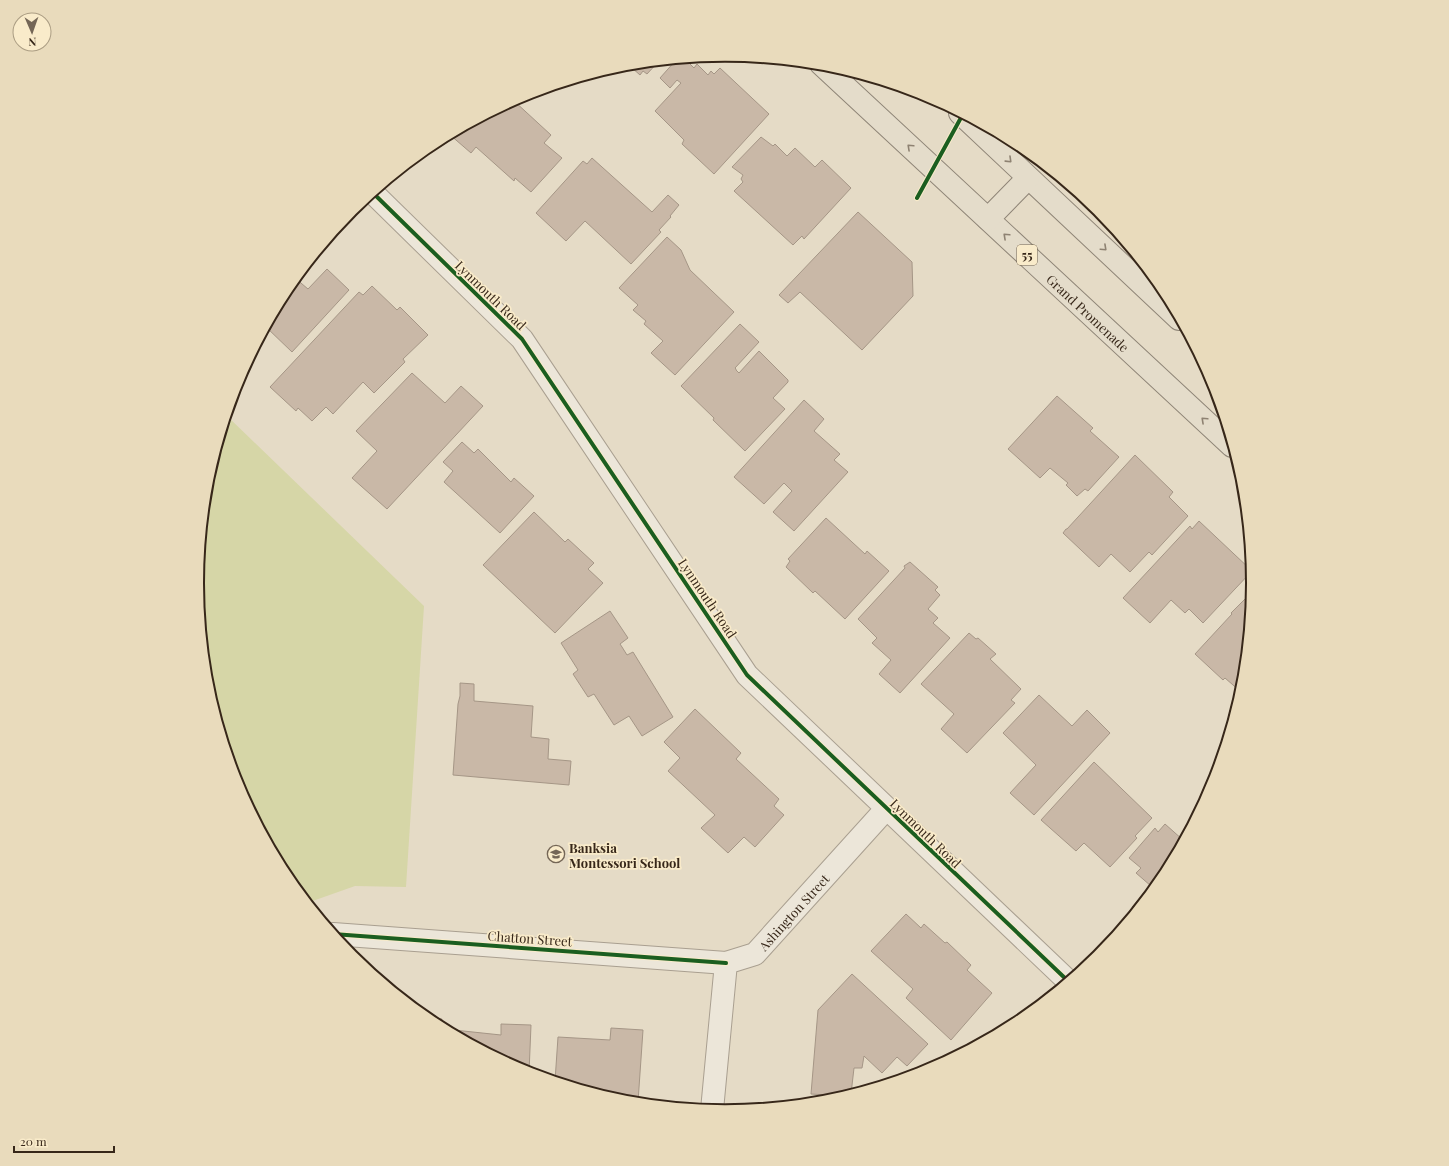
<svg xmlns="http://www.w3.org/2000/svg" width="1449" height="1166" viewBox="0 0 1449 1166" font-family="'Playfair Display',serif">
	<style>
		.green { fill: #d6d6a7 }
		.building { fill: #c9b8a7; stroke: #a59686 }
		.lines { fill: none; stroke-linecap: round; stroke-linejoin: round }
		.minor-casing { stroke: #a99f90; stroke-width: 24 }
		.major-casing { stroke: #8f8577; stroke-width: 24 }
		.minor { stroke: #ece6d9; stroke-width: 22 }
		.major { stroke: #e4dcca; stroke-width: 22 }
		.cycleway-casing { stroke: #f9ebca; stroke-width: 6 }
		.cycleway { stroke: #1b5e20; stroke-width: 4 }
		.oneway { stroke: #8e8272 }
		.labels { text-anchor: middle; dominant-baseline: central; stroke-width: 3.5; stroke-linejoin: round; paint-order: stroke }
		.shield { fill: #f9ebca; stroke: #71624e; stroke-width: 1 }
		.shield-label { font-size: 12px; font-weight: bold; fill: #372719 }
		.street-label { font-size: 13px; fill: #372719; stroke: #f9ebca }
		.poi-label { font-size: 13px; font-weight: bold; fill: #372719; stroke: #f9ebca; text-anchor: start }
		.rim { fill: none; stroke: #372719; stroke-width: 2 }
	</style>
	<rect width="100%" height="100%" fill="#e5dbc6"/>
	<path class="green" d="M226 415 424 606 406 887 355 886 307 903 285 876 237 785 207 686 197 583 207 480Z"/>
	<path class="building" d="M685 59 694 68 697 64 708 75 711 71 714 74 720 68 769 114 714 174 682 144 684 140 655 111 681 83 677 80 670 88 660 78 676 60Z
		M659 61 647 74 643 71 640 75 631 67 634 64Z
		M513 100 551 135 544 143 562 158 531 192 515 178 514 181 476 147 471 153 449 134Z
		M761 137 773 146 775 144 787 156 795 148 815 167 822 160 851 188 804 239 802 236 793 245 734 191 743 182 741 179 743 175 732 167Z
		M592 158 652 212 668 195 679 205 670 216 671 217 659 230 661 232 631 264 585 221 566 241 536 213 583 161 587 164Z
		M858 212 912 262 913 296 862 350 800 292 788 303 779 295Z
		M667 237 681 250 690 270 734 312 675 375 651 353 663 341 644 324 646 321 633 310 638 305 619 288Z
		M327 269 349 290 292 352 266 327 286 289 295 278 308 289Z
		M372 286 397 310 400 307 428 335 403 359 405 362 374 393 363 382 333 414 326 407 312 421 298 408 296 411 270 387 359 292 363 295Z
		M740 324 759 342 735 368 736 369V370L739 373 759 351 788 380V382L773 398 785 409 745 451 713 420 714 418 681 386Z
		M412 373 445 403 461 386 483 406 387 509 352 478 377 451 356 431Z
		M1057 396 1093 428 1090 431 1119 457 1088 491 1085 489 1077 496 1066 485 1068 483 1050 468 1040 478 1008 449Z
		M804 400 824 419 814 431 840 454 834 460 848 472 794 531 773 512 792 491 784 483 764 504 734 477Z
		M462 442 474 453 478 449 511 482 514 478 534 496 500 533 444 482 453 471 443 462Z
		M1135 455 1173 492 1169 497 1188 516 1152 555 1149 552 1130 572 1111 554 1099 567 1063 533 1066 529H1067Z
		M534 512 565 542 568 539 594 563 588 569 603 583 555 633 483 565Z
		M826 518 865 554 867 551 889 571 845 619 815 591 813 593 786 567 790 561 788 559Z
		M1199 521 1251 570V572L1203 623 1189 609 1185 613 1171 600 1150 623 1123 598 1190 526 1192 529Z
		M910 562 938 587 935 590 940 595 928 609 938 618 933 623 950 638 900 693 879 674 891 660 872 643 877 638 858 619 905 568 904 566Z
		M1252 592 1242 686 1241 692 1225 678 1223 680 1195 654 1232 614 1231 613Z
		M610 611 628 638 620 644 622 647 627 655 633 652 673 717 642 736 629 716 614 725 594 694 588 697 573 674 578 670 561 643Z
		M969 633 976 639 978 638 996 654 990 659 1021 689 1011 700 1015 703 967 753 941 729 954 714 921 684Z
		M460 683 474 684V701L533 706 531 737 549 739 548 759 571 761 569 785 453 775 458 704 460 696Z
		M1039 695 1072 726 1087 710 1110 733 1034 815 1010 793 1036 765 1003 733Z
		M695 709 741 753 736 759 779 799 774 806 784 815 755 847 744 837 728 853 701 828 715 815 668 771 680 758 664 742Z
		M1094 762 1152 818 1135 836 1137 838 1110 867 1084 843 1076 851 1041 820Z
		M1165 824 1183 840 1163 877 1135 911 1132 907 1151 886 1136 873 1141 868 1129 858 1155 828 1158 832Z
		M906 914 921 928 924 924 945 943 947 942 971 965 967 970 992 993 951 1040 906 998 913 989 871 951Z
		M852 974 928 1044 907 1066 897 1057 882 1073 864 1056 862 1068H854L851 1094 842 1096 811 1094 818 1010Z
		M426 1018 442 1019 441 1027 431 1022Z
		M501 1024 531 1025 529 1073 522 1071 453 1034 454 1030 501 1035Z
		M611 1028 643 1030 638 1102 621 1101 555 1081 558 1037 610 1040Z"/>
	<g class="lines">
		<defs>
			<g id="minor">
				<path d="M372 192 522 339 747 675 1068 981"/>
				<path d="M333 934 726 963"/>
				<path id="s1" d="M712 1110 726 963 755 954 886 809"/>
			</g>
			<g id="major">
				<path id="s2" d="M821 64 1232 446"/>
				<path d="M960 113 1179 319"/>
				<path d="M988 219 1028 178"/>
			</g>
		</defs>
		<use href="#minor" class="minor-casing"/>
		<use href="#major" class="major-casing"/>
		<use href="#minor" class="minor"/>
		<use href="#major" class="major"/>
		<defs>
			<path id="cycleway" d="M372 192 522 339 747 675 1068 981
				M917 198 963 114
				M333 934 726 963"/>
		</defs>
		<use href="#cycleway" class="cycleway-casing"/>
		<use href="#cycleway" class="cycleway"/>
	</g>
	<defs><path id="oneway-chevron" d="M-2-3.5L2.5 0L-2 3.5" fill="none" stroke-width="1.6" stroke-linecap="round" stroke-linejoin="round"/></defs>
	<g class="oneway">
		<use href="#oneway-chevron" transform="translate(910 147) rotate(-137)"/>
		<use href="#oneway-chevron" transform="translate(1009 160) rotate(44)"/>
		<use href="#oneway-chevron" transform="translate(1006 236) rotate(-137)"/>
		<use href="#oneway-chevron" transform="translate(1104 248) rotate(43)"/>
		<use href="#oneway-chevron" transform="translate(1204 420) rotate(-137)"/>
	</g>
	<defs>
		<symbol id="school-ring" viewBox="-11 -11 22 22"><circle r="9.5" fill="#f9ebca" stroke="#746656" stroke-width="1.5"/><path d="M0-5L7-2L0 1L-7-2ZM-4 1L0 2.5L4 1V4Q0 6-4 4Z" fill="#746656"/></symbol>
	</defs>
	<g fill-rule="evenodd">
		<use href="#school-ring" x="546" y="844" width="20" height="20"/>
	</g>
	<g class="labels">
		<rect class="shield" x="1017" y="245" width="20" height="20" rx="3"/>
		<g class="shield-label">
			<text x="1027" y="255">55</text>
		</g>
		<g class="street-label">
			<text transform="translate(491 295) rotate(44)">Lynmouth Road</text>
			<text stroke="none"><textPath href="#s2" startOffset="365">Grand Promenade</textPath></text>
			<text transform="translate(708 598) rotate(56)">Lynmouth Road</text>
			<text transform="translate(926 833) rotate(44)">Lynmouth Road</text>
			<text stroke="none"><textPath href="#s1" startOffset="235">Ashington Street</textPath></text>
			<text transform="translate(530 938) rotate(4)">Chatton Street</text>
		</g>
		<g class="poi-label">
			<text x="569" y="847">Banksia<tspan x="569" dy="15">Montessori School</tspan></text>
		</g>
	</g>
	<path d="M0 0H1449V1166H0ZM204 583a521 521 0 1 1 1042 0a521 521 0 1 1-1042 0Z" fill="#e9dbbc" fill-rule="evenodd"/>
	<path class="rim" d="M204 583a521 521 0 1 1 1042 0a521 521 0 1 1-1042 0Z"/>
	<g transform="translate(32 32) rotate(178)"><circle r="19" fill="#f9ebca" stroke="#ab9d83"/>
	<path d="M0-3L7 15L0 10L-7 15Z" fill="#746656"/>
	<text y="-6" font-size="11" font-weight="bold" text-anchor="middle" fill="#372719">N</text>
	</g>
	<path d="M14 1146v6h100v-6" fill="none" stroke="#372719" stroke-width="2"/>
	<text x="20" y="1146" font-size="12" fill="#372719" stroke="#f9ebca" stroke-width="3" paint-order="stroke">20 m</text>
</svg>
